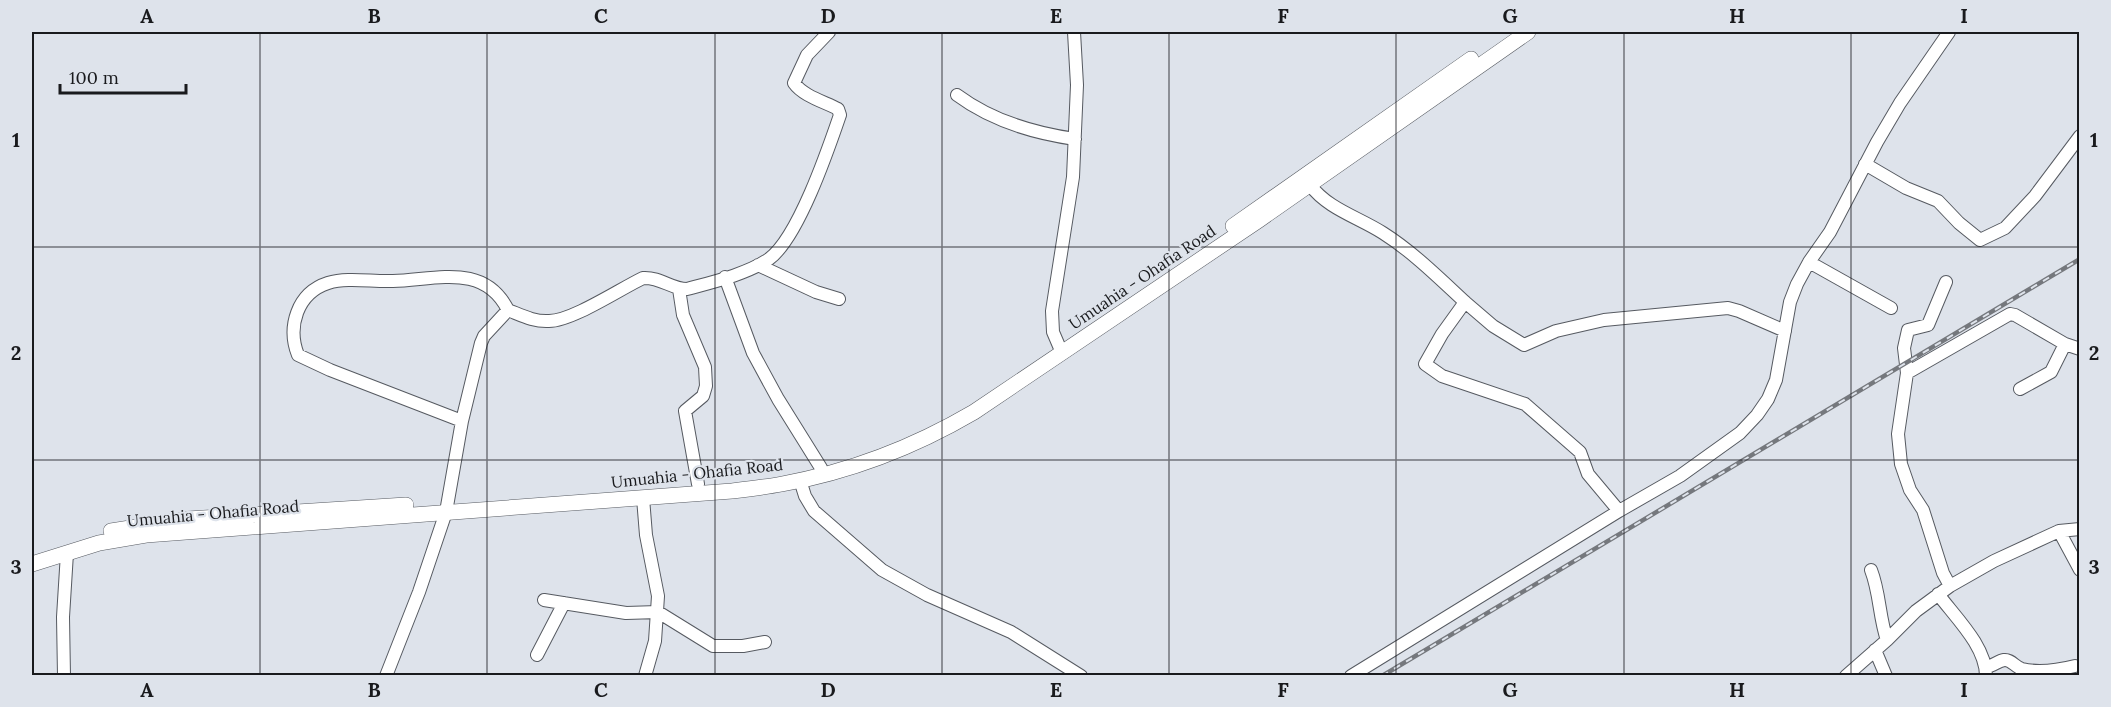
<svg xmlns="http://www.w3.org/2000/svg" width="2111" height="707" viewBox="0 0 2111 707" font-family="Lora,serif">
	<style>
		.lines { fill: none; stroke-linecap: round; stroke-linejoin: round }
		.minor-casing { stroke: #565a61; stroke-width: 14 }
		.major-casing { stroke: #565a61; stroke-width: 16 }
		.minor { stroke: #fff; stroke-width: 12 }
		.major { stroke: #fff; stroke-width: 15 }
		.rail-casing { stroke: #75787d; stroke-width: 4.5 }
		.rail { stroke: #dee3eb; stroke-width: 2; stroke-dasharray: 7; stroke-linecap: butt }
		.grid { fill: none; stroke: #191a1d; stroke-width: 1.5; stroke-opacity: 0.55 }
		.labels { text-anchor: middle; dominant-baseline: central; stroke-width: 4.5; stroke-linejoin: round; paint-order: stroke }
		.street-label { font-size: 16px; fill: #191a1d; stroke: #dee3eb }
		.neatline { fill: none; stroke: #191a1d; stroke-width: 2 }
		.grid-label { font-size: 20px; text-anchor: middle; font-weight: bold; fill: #191a1d }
	</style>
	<rect width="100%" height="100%" fill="#dee3eb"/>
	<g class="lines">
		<defs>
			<path id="minor" d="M957 95C992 121 1033 133 1075 139
				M1865 164 1906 188 1938 201 1959 223 1980 240 2005 228 2035 196 2080 136
				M1310 185C1328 209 1358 217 1383 233 1413 252 1439 278 1465 302L1442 334 1425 364 1442 376 1525 404 1580 452 1588 474 1619 511
				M1809 262 1891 308
				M758 265 816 292 839 299
				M725 277 753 353 778 399 821 468
				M1946 282 1928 325 1908 330 1904 348 1907 373 1898 434 1901 464 1910 490 1923 510 1943 573 1950 586
				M679 289 683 315 705 367 706 386 703 396 685 411 698 484
				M1465 302 1493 326 1524 345 1556 331 1604 320 1728 308 1739 311 1785 331
				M1062 353 1053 332 1052 311 1073 177 1077 85 1074 32
				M1907 373 2010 314 2015 315 2065 344 2080 349
				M2020 389 2051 372 2065 344
				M462 421 330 370 298 355C287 327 297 293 328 283 348 277 372 282 393 281 435 280 484 262 508 310 521 315 534 322 549 321 572 321 620 289 643 278 661 277 671 289 687 289 713 282 747 274 769 259 798 238 828 150 840 115L838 109C825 102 803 96 794 83L807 55 829 32
				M800 480 805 496 814 511 882 570 927 595 1011 632 1081 676
				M643 498 646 535 658 596 655 641 645 676
				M2059 531 2080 570
				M1871 570C1880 593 1879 617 1887 640
				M1938 594C1955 617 1986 646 1986 676
				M544 600 626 613 658 612 713 646H743L765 642
				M1875 650 1886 676
				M537 655 564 603
				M1986 667C1993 666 1998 661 2004 660 2011 659 2015 667 2022 669 2038 673 2059 670 2075 666
				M64 676 63 617 67 553
				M386 676 419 592 446 512 462 421 481 343 484 336 508 310
				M1351 676 1619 511 1680 476 1740 433 1757 415 1768 399 1776 380 1790 302 1797 284 1809 262 1830 232 1877 142 1900 103 1949 32
				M1846 676 1887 640 1916 611 1950 586 1994 561 2059 531 2080 529"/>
			<path id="major" d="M1233 226 1471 59
				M111 531 188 519 406 505
				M32 564 99 543 146 535 732 491C749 489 766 487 782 484 849 472 916 446 974 412L1259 220 1528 32"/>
		</defs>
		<use href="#minor" class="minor-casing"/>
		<use href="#major" class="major-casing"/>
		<use href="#minor" class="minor"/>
		<use href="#major" class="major"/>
		<defs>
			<path id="rail" d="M1382 676 2080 259"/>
		</defs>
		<use href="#rail" class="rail-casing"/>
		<use href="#rail" class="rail"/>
	</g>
	<path class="grid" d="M260 32V676M487 32V676M715 32V676M942 32V676M1169 32V676M1396 32V676M1624 32V676M1851 32V676M32 247H2080M32 460H2080"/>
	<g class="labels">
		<g class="street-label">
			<text transform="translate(1142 277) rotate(-34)">Umuahia - Ohafia Road</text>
			<text transform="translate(697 473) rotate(-6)">Umuahia - Ohafia Road</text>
			<text transform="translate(213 513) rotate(-5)">Umuahia - Ohafia Road</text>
		</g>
	</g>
	<rect width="2111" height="707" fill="none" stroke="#dee3eb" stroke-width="66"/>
	<path d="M60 84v9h126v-9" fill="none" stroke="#191a1d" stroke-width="3"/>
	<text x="69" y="84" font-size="18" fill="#191a1d" stroke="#dee3eb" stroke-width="4.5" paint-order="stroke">100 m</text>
	<rect x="33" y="33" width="2045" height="641" class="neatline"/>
	<g class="grid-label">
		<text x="147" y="23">A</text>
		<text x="374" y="23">B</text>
		<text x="601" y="23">C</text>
		<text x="828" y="23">D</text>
		<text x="1056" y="23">E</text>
		<text x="1283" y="23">F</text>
		<text x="1510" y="23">G</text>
		<text x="1737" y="23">H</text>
		<text x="1964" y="23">I</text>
		<text x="16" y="147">1</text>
		<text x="2094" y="147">1</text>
		<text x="16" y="360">2</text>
		<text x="2094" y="360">2</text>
		<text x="16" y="574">3</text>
		<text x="2094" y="574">3</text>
		<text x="147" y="697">A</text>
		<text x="374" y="697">B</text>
		<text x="601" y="697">C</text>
		<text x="828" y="697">D</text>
		<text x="1056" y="697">E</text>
		<text x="1283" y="697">F</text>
		<text x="1510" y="697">G</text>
		<text x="1737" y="697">H</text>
		<text x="1964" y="697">I</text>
	</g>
</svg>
